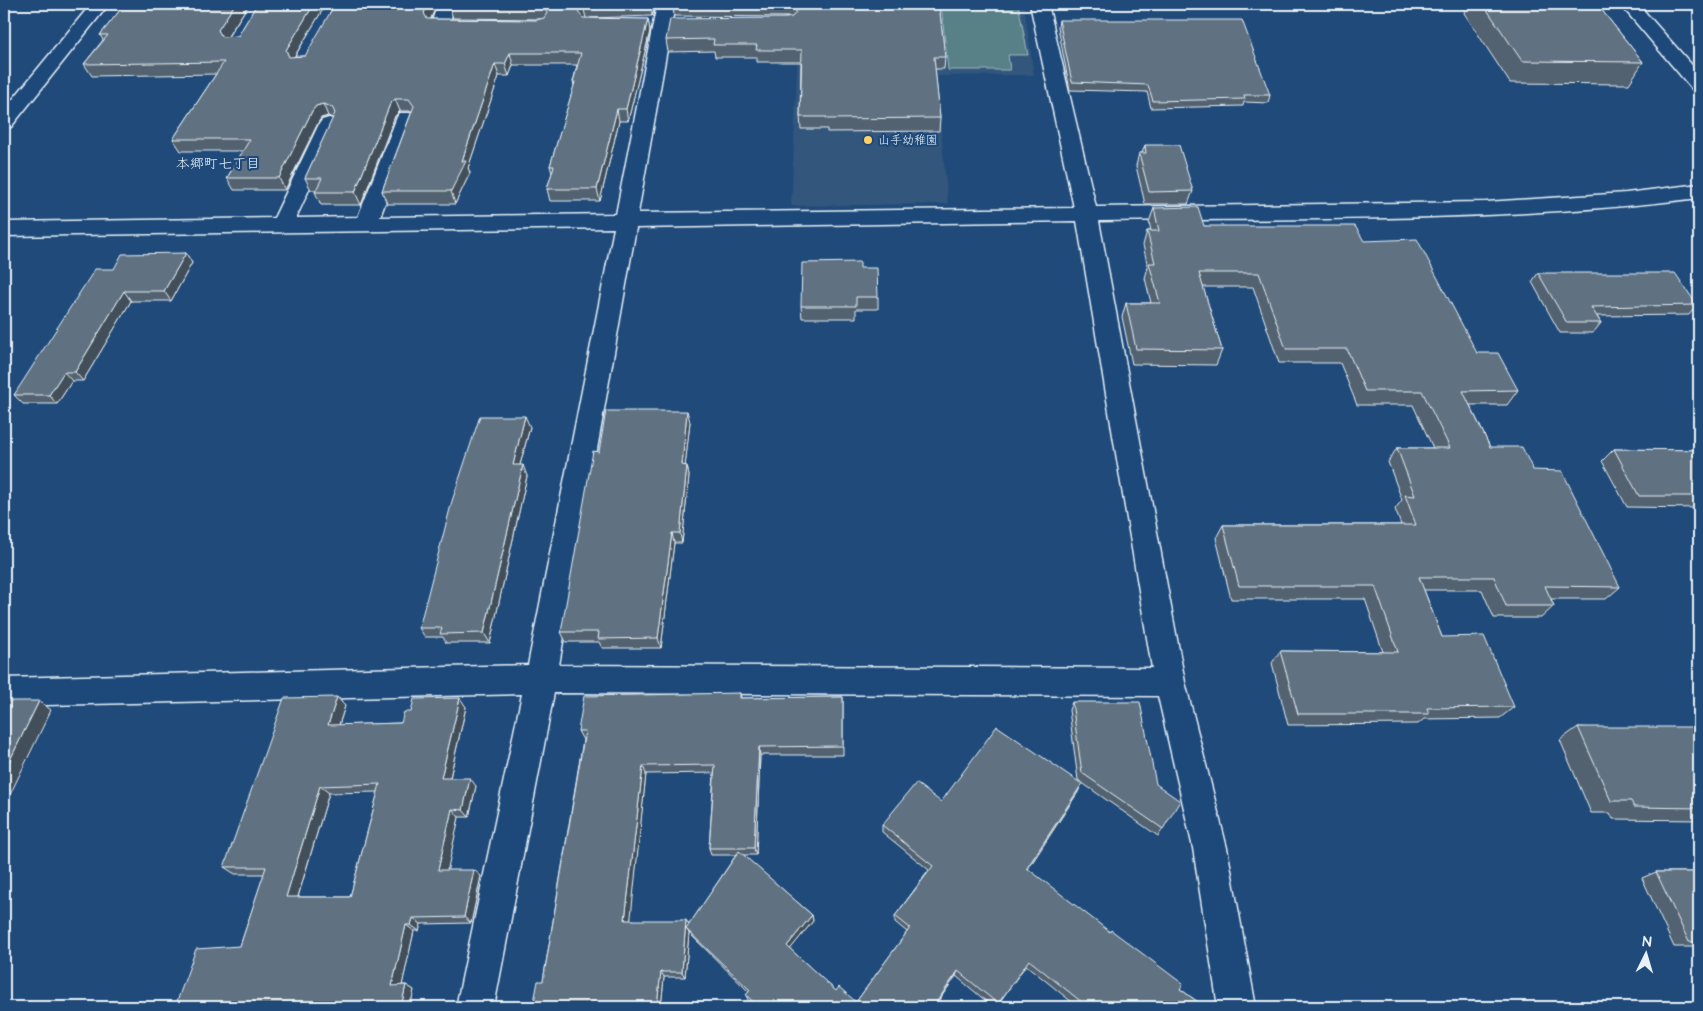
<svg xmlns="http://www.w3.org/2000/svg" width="1703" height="1011" viewBox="0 0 1703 1011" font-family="'Architects Daughter','Klee One',sans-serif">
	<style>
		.built { fill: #32567c }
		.green { fill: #588087; stroke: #a0b8c0 }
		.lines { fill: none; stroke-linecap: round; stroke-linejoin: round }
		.minor-casing { stroke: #e8f1f8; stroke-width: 3 }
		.minor { fill: #1f4a7a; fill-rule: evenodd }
		.wall { fill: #53626f; stroke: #e8f1f8; fill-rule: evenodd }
		.shaded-wall { fill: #43505a; stroke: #e8f1f8 }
		.building { fill: #607281; stroke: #e8f1f8; fill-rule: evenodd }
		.poi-dot { fill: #ffd166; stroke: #1f4a7a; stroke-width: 2 }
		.labels { text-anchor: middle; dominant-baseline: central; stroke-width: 4.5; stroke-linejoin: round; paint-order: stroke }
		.far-poi-label { font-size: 12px; fill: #e8f1f8; stroke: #1f4a7a; text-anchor: start }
		.far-neighbourhood-label { font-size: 14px; fill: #e8f1f8; stroke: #1f4a7a }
	</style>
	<rect width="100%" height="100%" fill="#1f4a7a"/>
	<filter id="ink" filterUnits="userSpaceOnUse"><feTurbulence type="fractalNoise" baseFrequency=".02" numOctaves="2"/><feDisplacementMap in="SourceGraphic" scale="10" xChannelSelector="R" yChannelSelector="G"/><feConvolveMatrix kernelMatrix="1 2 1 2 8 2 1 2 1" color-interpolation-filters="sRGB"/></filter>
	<g filter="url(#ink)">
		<path class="built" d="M800 4H1024L1034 75 936 76 948 204 791 206Z"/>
		<path class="green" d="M941 4H1018L1028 55H1008L1010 70H948Z"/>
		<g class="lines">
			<defs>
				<path id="minor" d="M91 4H109L11 127 4 129V110Z
					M438 4H456L450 20 474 21 477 25 474 29 433 30 430 26Z
					M657 4H675L638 213 1074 208 1030 4H1048L1096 207 1486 202 1626 193 1699 184V198C1500 223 1299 218 1099 221L1185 682 1227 848 1256 1007H1218L1193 848 1158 696 554 693 494 1007H456L522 694 4 706V678L528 665 614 228 4 236V222L274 218 319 124 322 120 329 118 336 120 339 124 296 218 358 217 397 117 400 113H414L417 117 380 217 616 214ZM1077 221 1152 668 559 665 636 228Z
					M1620 4H1638L1699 73V91L1692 89Z"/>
			</defs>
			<use href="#minor" class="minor-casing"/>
			<use href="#minor" class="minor"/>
		</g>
		<path class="wall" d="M125 4H249L228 37 238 36 257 4H326L295 56H305L431 19 536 20 541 19 453 18 449 6 656 4 652 16 590 18 648 19 650 31 628 121H619L600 201H550L547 189 552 173 550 166 574 86 573 82 577 65H513L509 76H499L468 168 470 173 455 204H387L382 191 412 111H400L395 116 361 205H321L315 192 316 190H311L305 178 333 118 328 116 321 118 318 123 285 190H234L227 178 243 151H181L173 139 216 74 92 76 84 64 103 40 100 35Z
			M673 4H939L945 57 944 69H935L940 118 939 131 827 132V129H801L800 117 801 62H757V57H715L714 51 668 52 666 40 790 17 674 16Z
			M1461 4H1597L1643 62 1629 84 1510 83 1464 13 1465 10Z
			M1059 20 1270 95 1268 103 1244 102 1243 106 1151 108 1147 92 1070 90 1058 27Z
			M1145 145 1193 191 1188 204H1145L1136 166 1139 153H1142Z
			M1154 208 1204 226 1364 241 1477 353 1518 390 1507 405H1470L1490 447 1533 470 1620 587 1606 599H1551L1554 606 1541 618H1494L1482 590H1424L1442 637 1514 707 1500 718 1424 719 1418 724 1288 725 1272 663 1280 651 1383 652 1365 599H1231L1216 538 1223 525H1401L1395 509 1402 500 1388 462 1397 448H1433L1413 405H1357L1340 363H1279L1253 287H1203L1222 350 1216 365 1132 364 1122 317 1126 303H1151L1145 278 1148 267 1143 245 1147 231H1151L1149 222Z
			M186 253 192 263 171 301H131L83 381H72L57 404H23L14 395 114 269Z
			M860 268 878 297V309H856V318H802L801 306Z
			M1538 273 1697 305 1689 315 1597 316 1601 323 1593 333H1560L1532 282Z
			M690 422 685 466H687L689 476 682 543H674L661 648H602L599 642H566L561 632Z
			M530 427 520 465 527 476 490 643H446L443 637H425L419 628Z
			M1614 449 1699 450V508L1627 507 1602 461Z
			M740 693 741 698 843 697V755H760L756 855H743L812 915 813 921 790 949 836 991 856 1002 907 932 895 922V916L929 870 882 832V825L941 802 1078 792 1028 869 1180 989 1205 1007H1078L1026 965 996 1007H993L956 976 934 1007H756L748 1000 746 995 749 992 689 933 685 977H664L661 1007H533L543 981 583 740 578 731ZM714 773 709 848 711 855H736L689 925 630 920 646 774Z
			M337 697 345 706 339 725 401 723 411 712 466 707 450 778 476 786 469 817H459L447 870 481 876 471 923 421 924 419 931H414L402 985H406L414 990 410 1007H175L240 946 264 874H235L224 867ZM378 792 350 897H298L329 793Z
			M1072 702 1163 829 1158 836 1078 780 1069 710Z
			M1578 727 1699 733V820L1613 819 1610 813H1591L1560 740Z
			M1656 872H1699V947H1674L1642 878Z"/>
		<path class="shaded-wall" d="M235 4H249L224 42 218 30Z
			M314 4H326L291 62 286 50Z
			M428 4H437L428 25 424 13Z
			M651 4H656L652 16Z
			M583 6 586 18 581 24 578 12Z
			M648 19 650 31 628 121 626 109Z
			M510 53 513 65 509 76 505 64Z
			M495 64 499 76 468 168 470 173 455 204 451 191 462 161Z
			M395 99 400 111 395 116 361 205 355 192 390 104Z
			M323 104 328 116 321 118 318 123 285 190 279 178 312 111 316 106Z
			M617 109 619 121 600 201 597 189Z
			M186 253 192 263 171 301 164 291Z
			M4 273 9 279 4 287Z
			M124 291 131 301 83 381 75 372Z
			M64 372 72 381 57 404 49 395Z
			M687 411 690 422 684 476 682 465Z
			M525 416 530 427 517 476 513 465Z
			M523 465 527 476 490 643 484 633Z
			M687 466 689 476 682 543 680 533Z
			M672 533 674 543 661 648 658 638Z
			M337 697 345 706 336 734 328 725Z
			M460 698 466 707 448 786 441 778Z
			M39 701 51 710 4 807V772Z
			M759 747 760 755 756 855 754 848Z
			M643 766 646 774 630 926 625 920Z
			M470 778 476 786 469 817 463 810Z
			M1082 784 1078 792 1024 875 1027 868Z
			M320 786 329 793 296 903 286 897Z
			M452 809 459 817 446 877 438 870Z
			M474 870 481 876 471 923 464 917Z
			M812 915 813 921 788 952 787 946Z
			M413 918 421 924 419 931 411 925Z
			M686 920 690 926 686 929 689 933 685 977 682 972Z
			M406 925 414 931 401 990 392 986Z
			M958 971 956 976 934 1007H933Z
			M661 972 664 977 661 1007H659L657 1005Z
			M406 985 414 990 410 1007H401Z"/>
		<path class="building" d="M125 4H235L218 30 222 37 238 36 257 4H314L286 50 289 57 305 56 335 4H428L424 13 427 19 536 20 544 18 547 13 544 8 536 6H449L450 4H651L583 6 578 12 583 18 648 19 626 109H617L597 189H547L554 166H550L575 82H573L581 53H510L505 64H495L462 161H466L451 191H382L414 106 409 99H395L390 104 355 192H315L322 178H305L335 113 332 107 323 104 316 106 312 111 279 178H227L250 139H173L224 62 84 64 108 35H100Z
			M673 4H939L945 57H934L940 118 827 119V117H800L802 50H756L757 45H713L714 39 666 40 670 19 786 18 792 17 796 12 792 5Z
			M1483 4H1597L1643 62 1522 61Z
			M1059 20H1242L1270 95H1244L1245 99 1153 101 1148 85 1072 82Z
			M1145 145H1179L1193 191 1149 192 1139 153H1146Z
			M1198 207 1204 226H1355L1364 241 1417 239 1477 353H1498L1518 390 1463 391 1490 447H1522L1533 470 1562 471 1620 587 1545 586 1554 606H1506L1494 577H1419L1442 637 1484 636 1514 707 1427 708 1429 714H1298L1280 651 1398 652 1375 586H1239L1223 525H1416L1405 495 1415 496 1397 448H1450L1422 391H1365L1347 349H1286L1259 273H1199L1222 350 1136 349 1126 303H1160L1149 263H1155L1147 231H1159L1154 208Z
			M186 253 164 291H124L75 372H64L49 395H14L95 269H114L122 254Z
			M860 262V268H877L878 297H856V306H801L802 263Z
			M1538 273H1675L1697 305 1591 307 1601 323H1567Z
			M606 411H687L682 465 687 466 680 533H672L658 638 598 639 599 632H561L593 451 599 452Z
			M480 416H525L513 465H523L484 633 440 634 442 628H419L452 501Z
			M1614 449 1699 450V496H1639Z
			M740 693V698L843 697V746L759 747 754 848H709L715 765 643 766 625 920H686L682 972H661L657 1005H616V1007H533L538 981H543L585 731H578L584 696Z
			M337 697 328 725 401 723 404 712H411L414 699 460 698 441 778H470L463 810 452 809 438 870H474L464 917 413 918 411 925H406L392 986 406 985 401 1007H175L196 949 240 946 266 867H224L284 698ZM380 784 350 897H286L320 786Z
			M4 701H39L4 772Z
			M1072 702H1140L1156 784 1180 801 1163 829 1082 773Z
			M997 726 1082 784 1027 868 1110 932 1111 930 1183 984 1180 989 1205 1007H1088L1029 960 998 1004 958 971 933 1007H759L746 995 750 990 686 929 739 851 812 915 787 946 836 991 839 987 856 1002 910 928 895 916 933 866 882 825 916 783 941 802Z
			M1578 727H1696L1699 733V808L1634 807 1631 801H1611Z
			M1656 872H1699V942H1689Z"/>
	</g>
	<circle class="poi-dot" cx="868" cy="140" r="5"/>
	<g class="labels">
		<g class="far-poi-label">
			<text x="878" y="140">山手幼稚園</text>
		</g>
		<g class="far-neighbourhood-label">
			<text x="218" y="164">本郷町七丁目</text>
		</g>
	</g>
	<rect width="1703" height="1011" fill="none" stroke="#1f4a7a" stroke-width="20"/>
	<rect x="10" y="10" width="1683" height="991" fill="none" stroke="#e8f1f8" stroke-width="2" filter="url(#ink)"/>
	<g transform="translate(1646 954) rotate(5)" stroke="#1f4a7a" stroke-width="4" paint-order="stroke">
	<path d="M0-4L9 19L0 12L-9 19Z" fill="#e8f1f8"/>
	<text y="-8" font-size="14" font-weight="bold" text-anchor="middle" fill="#e8f1f8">N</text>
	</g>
</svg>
